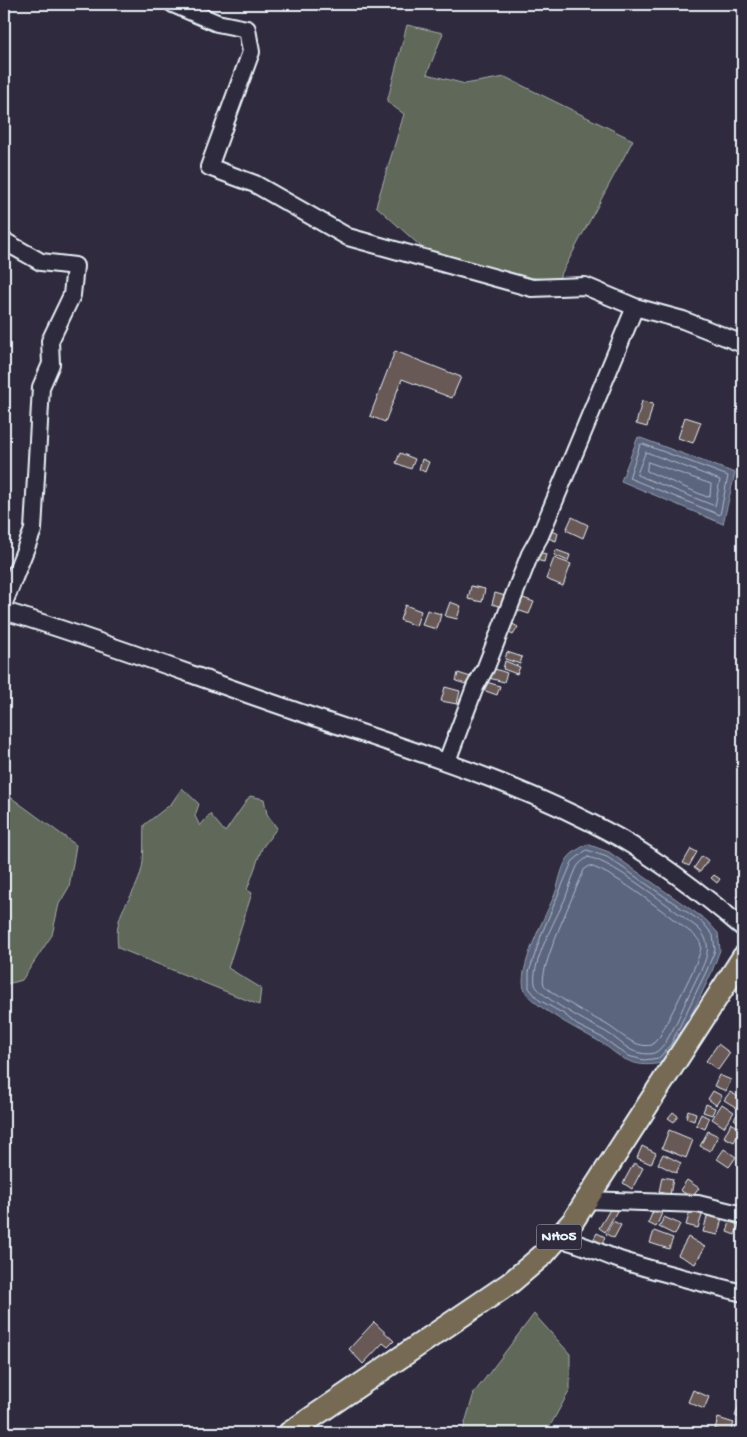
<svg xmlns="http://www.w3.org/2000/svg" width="747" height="1437" viewBox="0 0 747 1437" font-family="'Gochi Hand',sans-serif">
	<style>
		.green { fill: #61675a; stroke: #a4aca9 }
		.water { fill: #5b657e; stroke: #939daf }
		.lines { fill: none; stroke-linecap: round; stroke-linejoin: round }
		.shore { stroke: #b0b9c7; stroke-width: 1 }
		.building { fill: #685956; stroke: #e8f1f8 }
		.minor-casing { stroke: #e8f1f8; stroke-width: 20 }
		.major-casing { stroke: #e8f1f8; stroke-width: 25 }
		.minor { stroke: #2f2a3d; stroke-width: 16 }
		.major { stroke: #766a55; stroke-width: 21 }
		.labels { text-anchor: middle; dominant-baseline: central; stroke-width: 5; stroke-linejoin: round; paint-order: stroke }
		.shield { fill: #2f2a3d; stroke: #b0b5c0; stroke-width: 1 }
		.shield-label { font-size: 15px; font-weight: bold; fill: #e8f1f8 }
	</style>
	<rect width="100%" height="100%" fill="#2f2a3d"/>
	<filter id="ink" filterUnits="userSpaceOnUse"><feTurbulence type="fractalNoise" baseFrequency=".02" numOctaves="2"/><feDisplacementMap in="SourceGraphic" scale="10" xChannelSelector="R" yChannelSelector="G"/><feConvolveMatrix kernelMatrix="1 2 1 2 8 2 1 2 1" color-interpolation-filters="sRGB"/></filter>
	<g filter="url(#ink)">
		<path class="green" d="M407 25 443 33 427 74 465 84 505 77 633 140 558 280 486 273 428 253 376 206 404 114 387 102Z
			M182 788 199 804 195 816 200 826 210 814 225 832 250 796 264 799 267 814 277 828 262 848 247 890 252 893 228 968 261 988 259 1005 118 948C113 909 132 904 141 872 145 858 143 840 144 825L171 804Z
			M9 796 76 845 69 887 59 904 52 935 22 980 4 985V797Z
			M534 1314 570 1354V1390L546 1433H462L474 1393Z"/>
		<path class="water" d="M638 437 735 473 723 524 621 481Z
			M587 844 609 852 632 868 706 920 718 933 720 950 711 974 676 1047 662 1063C650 1065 641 1066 629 1061 618 1057 610 1048 600 1042 583 1032 533 1007 525 991 515 972 547 913 555 894 559 883 561 867 568 858 572 852 581 848 587 844Z"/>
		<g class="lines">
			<path class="shore" d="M643 444 728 476 720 515 629 478 640 445Z
				M646 452 720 480 715 506 637 475Z
				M648 462 711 484 710 496 707 497 647 471Z
				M587 850 607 857 629 872 703 923 713 935 715 950 706 972 671 1044 659 1058 644 1060 628 1056 603 1038 577 1025 564 1014 539 1000 529 988V972L542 933 572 862Z
				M588 857C616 863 673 910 698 928 717 948 703 964 693 986 685 1001 670 1044 656 1052 650 1056 637 1053 631 1050 622 1045 615 1037 606 1032 593 1025 538 997 535 984 531 963 556 919 565 899 569 889 572 877 577 867 579 863 584 860 588 857Z
				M590 866C619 875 667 915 693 934 697 938 701 941 701 947 700 962 668 1019 660 1036L652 1045C633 1049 618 1030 602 1022 592 1017 548 992 544 985 537 972 577 888 584 870Z"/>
		</g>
		<path class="building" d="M395 351 461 377 452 398 402 379 385 422 370 416Z
			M642 401 653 404 647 427 636 424Z
			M685 417 701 422 693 443 678 438Z
			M400 453 415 459 411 469 396 463Z
			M422 459 429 462 425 472 419 469Z
			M572 517 588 525 583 538 566 530Z
			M550 531 558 533 556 541 548 538Z
			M556 550 570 555 568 561 554 555Z
			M535 551 546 554 544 562 532 559Z
			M554 558 571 564 563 586 546 579Z
			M471 586 485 589 482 602 468 599Z
			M495 593 509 597 506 608 492 604Z
			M518 596 534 602 529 614 514 609Z
			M450 602 461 606 457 619 445 616Z
			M405 605 421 611 416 626 400 620Z
			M427 610 441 614 437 629 422 625Z
			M509 622 518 627 513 635 505 631Z
			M507 652 522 657 520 664 505 659Z
			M505 661 520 667 517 674 503 669Z
			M492 668 507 673 504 682 489 678Z
			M458 673 474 678 472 686 456 681Z
			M483 681 500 686 497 695 480 689Z
			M445 687 460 691 457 704 441 701Z
			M691 849 697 852 689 866 683 863Z
			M702 856 708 860 700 872 694 868Z
			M714 875 720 879 717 883 711 878Z
			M743 892V905L737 897Z
			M741 1007 743 1008V1020L736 1015Z
			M718 1044 730 1053 718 1070 706 1061Z
			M719 1075 731 1080 726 1091 714 1086Z
			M713 1091 722 1096 716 1105 708 1099Z
			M730 1092 742 1099 737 1108 724 1100Z
			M706 1104 715 1108 712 1115 703 1112Z
			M722 1104 734 1112 724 1127 712 1119Z
			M743 1107V1123L742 1125 734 1119Z
			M688 1110 696 1113 694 1121 686 1118Z
			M673 1112 678 1116 674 1122 668 1118Z
			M701 1114 709 1118 705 1129 696 1125Z
			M731 1123 741 1129 734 1142 724 1137Z
			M669 1130 693 1140 686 1158 662 1148Z
			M708 1131 718 1136 710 1151 700 1146Z
			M642 1146 656 1153 651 1164 637 1158Z
			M724 1149 736 1157 729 1167 717 1159Z
			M663 1154 681 1163 676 1173 658 1164Z
			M634 1163 643 1168 632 1189 623 1183Z
			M662 1177 673 1179 670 1195 659 1192Z
			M687 1180 699 1188 692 1198 680 1190Z
			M743 1190V1201L738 1196Z
			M611 1208 617 1211 605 1232 599 1228Z
			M691 1208 703 1212 698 1228 686 1225Z
			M654 1209 662 1213 656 1227 648 1223Z
			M708 1213 722 1217 718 1235 703 1232Z
			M664 1217 680 1224 675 1235 659 1227Z
			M613 1221 621 1225 614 1238 606 1234Z
			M730 1222 739 1225 735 1235 727 1232Z
			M654 1231 673 1238 669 1249 650 1243Z
			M597 1233 605 1237 601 1247 592 1242Z
			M688 1237 705 1247 695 1264 678 1255Z
			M743 1262V1273L738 1270Z
			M374 1322 394 1341 388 1347 383 1343 363 1364 349 1349Z
			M693 1390 709 1397 704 1409 688 1402Z
			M740 1403 743 1404V1419L735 1416Z
			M718 1418 734 1423 730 1433 715 1429Z"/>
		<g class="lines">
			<defs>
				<path id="minor" d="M173 4 217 23 247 29 251 52 209 167 255 184 348 237 532 288 585 286 635 307 683 320 743 344
					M4 241 41 262 75 266 72 295 50 341 51 364 41 387 33 530 4 603
					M4 611C101 640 196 677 293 710 403 748 515 780 618 837 663 863 704 895 743 928
					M447 761 475 687 486 667 530 554 540 536 635 307
					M587 1200 698 1204 743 1215
					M558 1239C580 1242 599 1253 620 1260 661 1273 702 1283 743 1293"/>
				<path id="major" d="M289 1433 510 1283 544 1254 573 1221 743 957"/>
			</defs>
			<use href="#minor" class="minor-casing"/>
			<use href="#major" class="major-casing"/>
			<use href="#minor" class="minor"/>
			<use href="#major" class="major"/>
		</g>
	</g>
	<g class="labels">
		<rect class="shield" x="536.5" y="1224.5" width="45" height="25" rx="4"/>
		<g class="shield-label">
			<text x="559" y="1237">NH05</text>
		</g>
	</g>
	<rect width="747" height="1437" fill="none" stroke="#2f2a3d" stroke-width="20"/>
	<rect x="10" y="10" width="727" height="1417" fill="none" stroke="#e8f1f8" stroke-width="2" filter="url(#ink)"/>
</svg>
